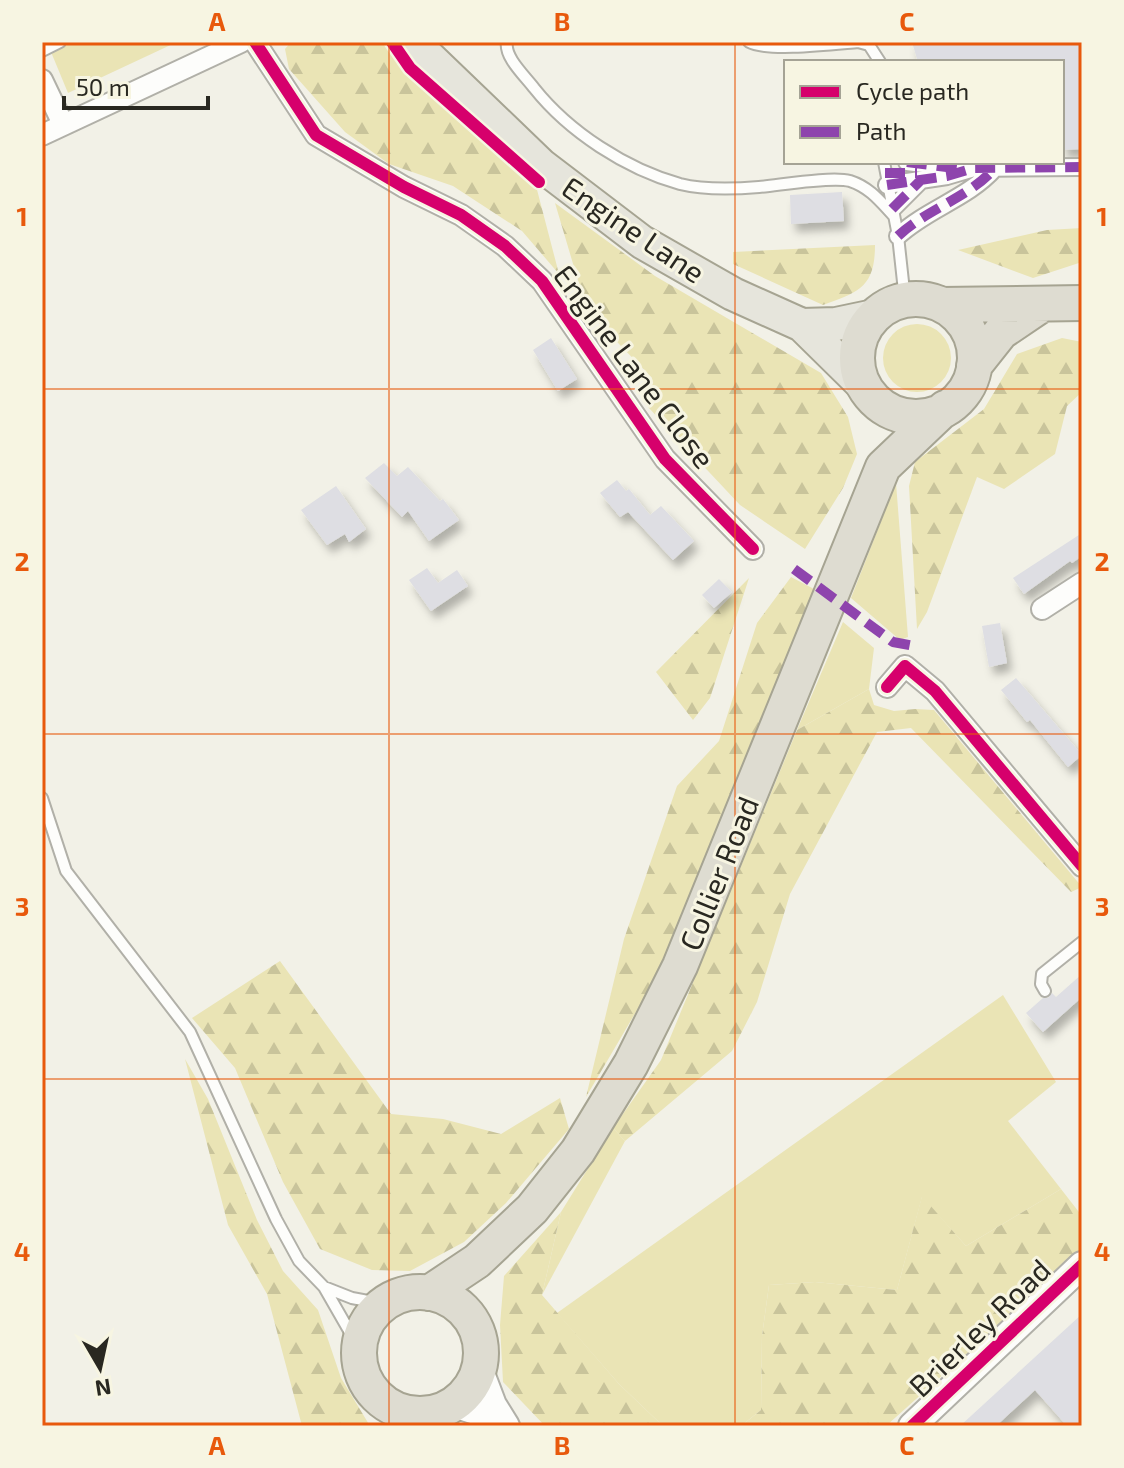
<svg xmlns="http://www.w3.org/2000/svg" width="1124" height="1468" viewBox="0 0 1124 1468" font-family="'Exo 2',sans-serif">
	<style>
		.green { fill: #eae4b5 }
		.forest { fill: url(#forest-firs) }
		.building { fill: #dedee3; filter: url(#shadow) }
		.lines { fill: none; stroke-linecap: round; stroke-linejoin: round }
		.service-casing { stroke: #b1b0a8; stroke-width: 14 }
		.pedestrian-casing { stroke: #b1b0a8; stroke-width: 20 }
		.minor-casing { stroke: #b1b0a8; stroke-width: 24 }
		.tertiary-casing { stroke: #b1b0a8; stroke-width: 30 }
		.primary-casing { stroke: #a6a492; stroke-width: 36 }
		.trunk-casing { stroke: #a6a492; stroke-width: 38 }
		.service { stroke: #fdfdfb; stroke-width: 10 }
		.pedestrian { stroke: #fdfdfb; stroke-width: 16 }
		.minor { stroke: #fdfdfb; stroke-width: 20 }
		.tertiary { stroke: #fdfdfb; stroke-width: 26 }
		.primary { stroke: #e6e5dc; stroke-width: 32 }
		.trunk { stroke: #dedcd1; stroke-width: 34 }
		.quiet { stroke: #8e44ad; stroke-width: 10; stroke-dasharray: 20 10; stroke-linecap: butt }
		.cycleway-casing { stroke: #f7f5e2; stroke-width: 17 }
		.cycleway { stroke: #d6006c; stroke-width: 12 }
		.grid { fill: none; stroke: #e8590c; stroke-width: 2; stroke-opacity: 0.55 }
		.labels { text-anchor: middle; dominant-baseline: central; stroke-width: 6; stroke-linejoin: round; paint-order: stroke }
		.street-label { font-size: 30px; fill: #292821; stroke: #f7f5e2 }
		.neatline { fill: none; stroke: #e8590c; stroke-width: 3 }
		.grid-label { font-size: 26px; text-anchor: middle; font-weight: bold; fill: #e8590c }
	</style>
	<defs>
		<pattern id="forest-firs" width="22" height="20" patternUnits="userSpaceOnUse" patternTransform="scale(2)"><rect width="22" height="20" fill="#eae4b5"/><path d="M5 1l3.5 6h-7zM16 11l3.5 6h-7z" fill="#c9c49b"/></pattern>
		<filter id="shadow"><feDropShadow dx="5" dy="8" stdDeviation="4" flood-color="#0004"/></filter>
	</defs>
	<rect width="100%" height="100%" fill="#f2f1e7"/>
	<path class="green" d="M68 42H177L68 93 51 52Z
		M883 358a34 34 0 1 1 68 0a34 34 0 1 1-68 0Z
		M896 483 908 637 900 640 851 598Z
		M843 622 874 648 869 689 797 730Z
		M1003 995 1056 1082 1008 1121 1061 1189 966 1246 922 1197 897 1290 815 1282 769 1285 762 1336 761 1410 741 1426H663L619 1384 557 1313Z
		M613 1128 625 1141 542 1295 561 1212Z"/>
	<path class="forest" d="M291 42H385L436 94 535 182 559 274 522 231 453 186 389 164 345 132 289 69 285 49Z
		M555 203 655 276 821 373 848 417 857 454 843 488 805 549 740 505 648 407 652 378 587 311Z
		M1082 228V262L1033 278 958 250 1047 230Z
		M875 245C875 287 859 292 823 305L733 264V252Z
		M1062 338 1082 342V392L1067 406 1055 454 1004 489 977 477 927 612 917 629 909 486 915 462 984 409 1017 354Z
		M791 577 814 589 667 959 586 1097 624 939 677 786 719 741 757 623Z
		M749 578 710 698 693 720 656 672Z
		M869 689 874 705 894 711 915 709 934 710 1082 887 1071 892 911 728 877 732 790 894 757 1002 732 1051 625 1141 613 1128 661 1060 797 730Z
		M280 961 391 1114 443 1119 501 1134 560 1098 569 1129 506 1203 464 1242 410 1271 372 1270 320 1249 283 1182 235 1068 192 1018Z
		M185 1059 208 1099 257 1220 283 1271 318 1310 341 1378 370 1426H302L267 1294 228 1225Z
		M1061 1189 1082 1216V1250L886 1426H741L761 1410 762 1336 769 1285 815 1282 897 1290 922 1196 966 1246Z
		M561 1212 542 1295 619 1384 663 1426H545L503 1382 500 1325 504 1276Z"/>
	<path class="building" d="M912 42H1082V149L1062 150V62H918Z
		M842 192 844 221 791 224 790 195Z
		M551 338 577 379 558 391 533 350Z
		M384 463 397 476 408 467 440 501 443 499 459 520 429 541 408 511 402 517 365 478Z
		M617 480 626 491 629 489 650 515 661 506 694 541 673 560 628 512 620 517 600 493Z
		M336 486 366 529 349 542 345 534 327 545 301 510Z
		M1082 533V556L1072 563 1070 561 1024 594 1013 578Z
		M427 568 438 583 457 570 468 586 431 611 409 580Z
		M719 579 732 592 714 608 702 595Z
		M1000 623 1007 663 989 667 982 626Z
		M1016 678 1082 755 1068 767 1030 720 1027 722 1001 690Z
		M1082 974V997L1043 1032 1026 1013 1043 998H1048L1052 993 1056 997Z
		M1082 1314V1426H1067L1035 1390 996 1426H960Z"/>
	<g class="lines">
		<defs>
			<path id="service" d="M507 42C504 57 525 76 534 88 569 132 626 169 680 184 704 190 735 189 759 187 781 185 832 176 850 181 869 187 880 201 893 215
				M749 42C767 52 834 44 858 42L869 45 880 62
				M42 51 60 42
				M884 162 898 236 905 300
				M42 798 66 871 190 1032 276 1219 299 1261 324 1287 359 1348
				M1045 991 1041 984 1042 974 1082 942
				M324 1287 352 1298 384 1304"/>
			<path id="pedestrian" d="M907 162 956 168
				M887 185 947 176 974 168 1082 167
				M892 209 921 180
				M898 236C927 209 968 198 994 169"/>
			<path id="minor" d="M255 42 316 135 404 187 461 215 505 246 542 281 665 459 753 549
				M42 80 63 124
				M42 135 241 42
				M1042 609 1082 583
				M887 687 905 666 935 691 1082 866"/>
			<path id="tertiary" d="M479 1368 493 1405 506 1426
				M454 1404 482 1413 504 1424
				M912 1426 1082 1265"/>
			<path id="primary" d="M413 42 541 165 642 242 733 294 802 325 864 386
				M802 325 836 324 874 316"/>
			<path id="trunk" d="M857 358a59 59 0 1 1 118 0a59 59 0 1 1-118 0Z
				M942 305 1082 303
				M974 366 1001 332 1041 305
				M359 1353a61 61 0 1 1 122 0a61 61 0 1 1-122 0Z
				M429 1293 477 1261 532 1209 578 1151 631 1064 680 966 883 467 945 408"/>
		</defs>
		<use href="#service" class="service-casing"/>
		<use href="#pedestrian" class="pedestrian-casing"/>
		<use href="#minor" class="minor-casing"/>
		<use href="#tertiary" class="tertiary-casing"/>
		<use href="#primary" class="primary-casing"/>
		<use href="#trunk" class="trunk-casing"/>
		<use href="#service" class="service"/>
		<use href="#pedestrian" class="pedestrian"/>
		<use href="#minor" class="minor"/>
		<use href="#tertiary" class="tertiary"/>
		<use href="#primary" class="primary"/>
		<use href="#trunk" class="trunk"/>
		<path class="quiet" d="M907 162 962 169
			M885 173H917
			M887 185 947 176 974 168 1082 167
			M892 209 921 180
			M898 236C927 209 968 198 994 169
			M794 569 893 642 914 646"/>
		<defs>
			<path id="cycleway" d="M255 42 316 135 404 187 461 215 505 246 542 281 665 459 753 549
				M392 42 410 68 539 182
				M887 687 905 666 935 691 1082 866
				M912 1426 1082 1265"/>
		</defs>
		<use href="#cycleway" class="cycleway-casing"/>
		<use href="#cycleway" class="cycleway"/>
	</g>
	<path class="grid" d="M389 42V1426M735 42V1426M42 389H1082M42 734H1082M42 1079H1082"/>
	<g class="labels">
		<g class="street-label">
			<text transform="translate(634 229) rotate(34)">Engine Lane</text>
			<text transform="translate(635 366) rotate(53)">Engine Lane Close</text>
			<text transform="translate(718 873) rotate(-68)">Collier Road</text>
			<text transform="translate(979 1327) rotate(-44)">Brierley Road</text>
		</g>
	</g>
	<rect width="1124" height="1468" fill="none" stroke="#f7f5e2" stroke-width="88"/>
	<rect x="784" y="60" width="280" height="104" fill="#f7f5e2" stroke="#a5a395" stroke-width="2"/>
	<rect x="800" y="86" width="40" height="12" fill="#d6006c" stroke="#a5a395" stroke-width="2"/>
	<text x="856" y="100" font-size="24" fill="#292821">Cycle path</text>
	<rect x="800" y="126" width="40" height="12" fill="#8e44ad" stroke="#a5a395" stroke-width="2"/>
	<text x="856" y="140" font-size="24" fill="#292821">Path</text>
	<g transform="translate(100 1368) rotate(171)" stroke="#f7f5e2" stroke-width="6" paint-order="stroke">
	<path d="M0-6L14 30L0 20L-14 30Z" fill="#292821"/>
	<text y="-12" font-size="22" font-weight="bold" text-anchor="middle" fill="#292821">N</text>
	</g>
	<path d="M64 96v12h144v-12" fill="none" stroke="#292821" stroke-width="4"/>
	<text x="76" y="96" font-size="24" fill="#292821" stroke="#f7f5e2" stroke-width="6" paint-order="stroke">50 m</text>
	<rect x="44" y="44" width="1036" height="1380" class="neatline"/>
	<g class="grid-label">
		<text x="217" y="31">A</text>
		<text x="562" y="31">B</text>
		<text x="907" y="31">C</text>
		<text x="22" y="226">1</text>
		<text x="1102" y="226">1</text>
		<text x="22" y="571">2</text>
		<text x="1102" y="571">2</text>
		<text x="22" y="916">3</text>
		<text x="1102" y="916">3</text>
		<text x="22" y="1261">4</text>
		<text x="1102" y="1261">4</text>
		<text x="217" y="1455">A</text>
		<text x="562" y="1455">B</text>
		<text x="907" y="1455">C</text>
	</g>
</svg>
